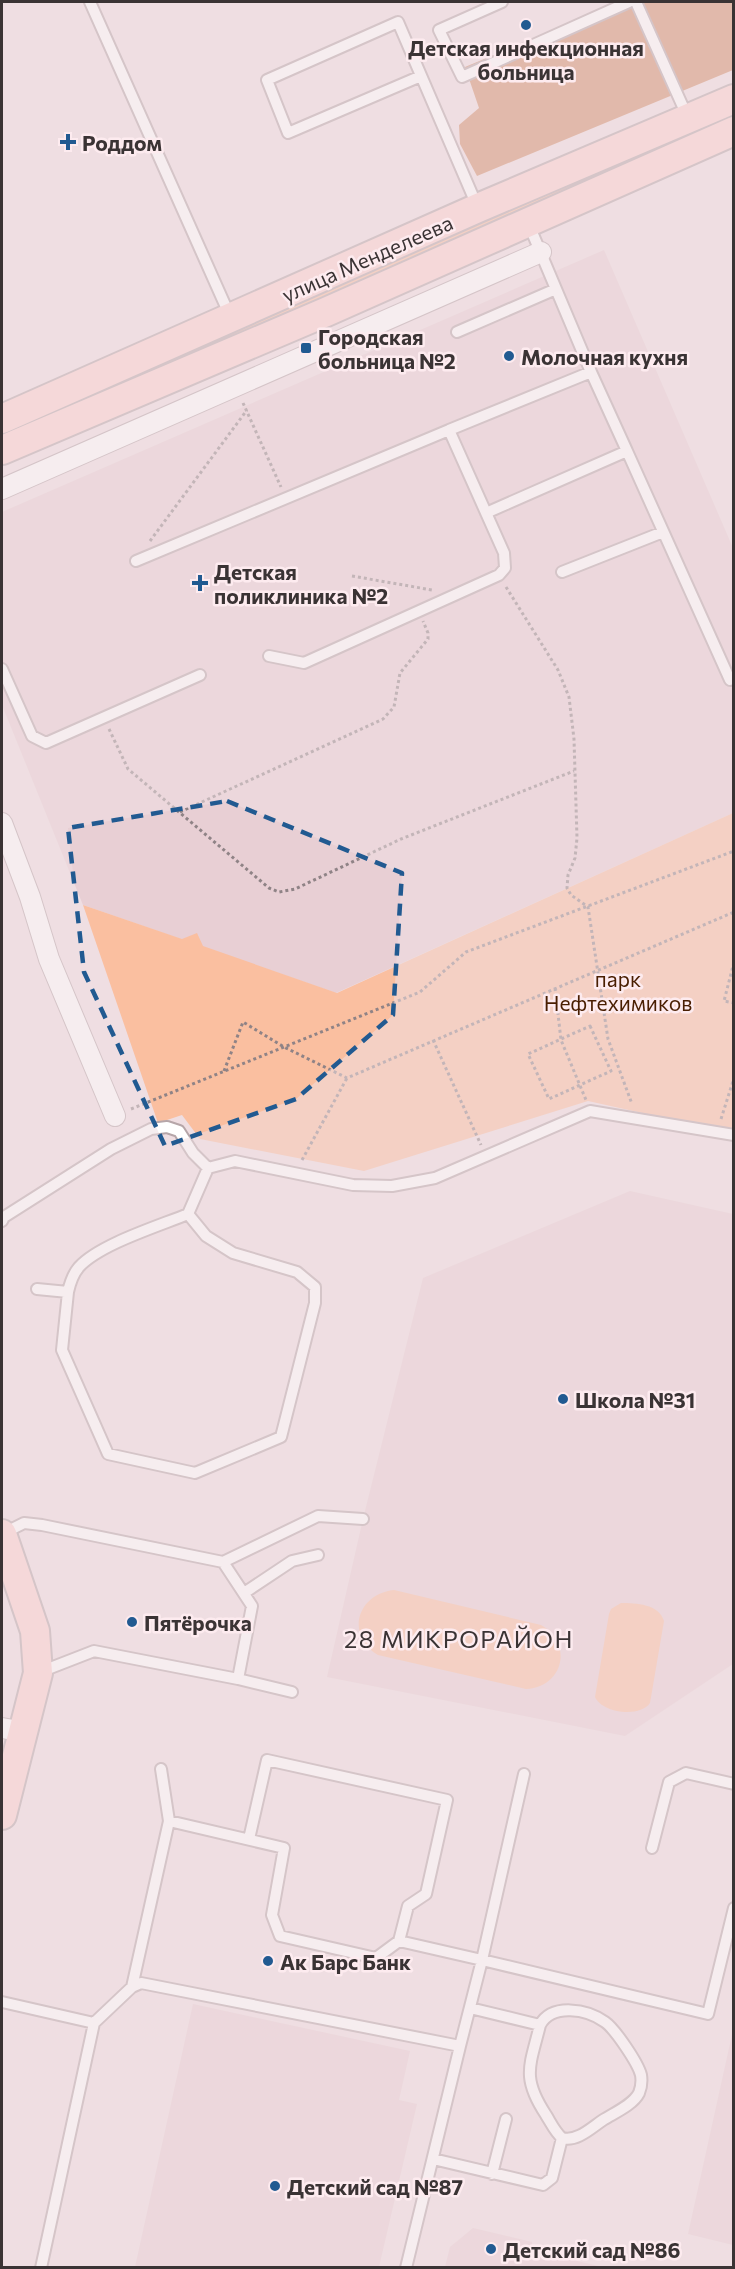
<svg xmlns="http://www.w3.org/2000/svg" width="735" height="2269" viewBox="0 0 735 2269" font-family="Commissioner,sans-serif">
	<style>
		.built { fill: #e8cfd4 }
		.green { fill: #fabfa0 }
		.forest { fill: #d18d68 }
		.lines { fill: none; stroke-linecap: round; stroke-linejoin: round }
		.lane-casing { stroke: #b6a6a9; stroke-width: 14 }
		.street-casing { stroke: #b6a6a9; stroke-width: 22 }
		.secondary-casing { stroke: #b6a6a9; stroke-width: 32 }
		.path { stroke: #8f8386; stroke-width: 3; stroke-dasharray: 3 3; stroke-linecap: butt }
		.lane { stroke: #fff; stroke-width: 10 }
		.street { stroke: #fff; stroke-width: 20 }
		.secondary { stroke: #fcd1ce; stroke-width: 28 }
		.marked { fill: none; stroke: #215a91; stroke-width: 4.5; stroke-dasharray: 12 8; stroke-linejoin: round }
		.poi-dot { fill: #215a91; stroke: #fdebef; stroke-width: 2 }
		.labels { text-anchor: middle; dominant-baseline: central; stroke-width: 5; stroke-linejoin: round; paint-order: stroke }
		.poi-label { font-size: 21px; font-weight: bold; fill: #3a3334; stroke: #fdebef; text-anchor: start }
		.street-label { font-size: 21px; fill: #3a3334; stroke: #fdebef }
		.park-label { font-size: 21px; fill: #491e01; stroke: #fdebef }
		.quarter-label { font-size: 24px; letter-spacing: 1.5px; fill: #3a3334; stroke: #fdebef }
	</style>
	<rect width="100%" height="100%" fill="#efdee2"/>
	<path class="built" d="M604 250 733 548V813L336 993 83 905 2 705V512Z
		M630 1191 733 1214V1664L625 1736 327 1677 363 1519 423 1278Z
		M193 2004 410 2051 399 2100 417 2104 379 2267H135Z
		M733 2030V2245L688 2234Z
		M473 2228 532 2242V2250L602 2267H445L450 2247Z"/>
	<path class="green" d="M649 143 658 149 2 441V428Z
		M733 813V1133L588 1101 364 1171 200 1139 182 1115 158 1123 83 905 182 939 197 933 203 946 337 993Z
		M394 1590 541 1625C574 1644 563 1687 526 1689L378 1655C345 1635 357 1594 394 1590Z
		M621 1603C636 1603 659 1604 664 1621L650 1703C640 1718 602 1713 595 1697L609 1614 611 1609Z"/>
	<path class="forest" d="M620 2H733V70L477 176 460 144 459 125 479 108 465 67Z"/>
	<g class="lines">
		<defs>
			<path id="lane" d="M90 2 230 316
				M502 2 439 30 462 77 629 2
				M636 2 688 118
				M421 76 288 133 267 80 398 22 478 208
				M457 332 556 289
				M627 451 730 680
				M486 513 627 451 591 372
				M136 561 449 430
				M562 572 663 532
				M269 656 304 663 499 575 505 568 504 553 449 430 591 372 529 225
				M2 669 32 736 46 743 200 675
				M2 1221 4 1217 111 1149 151 1129 167 1127 179 1131 193 1153 208 1168 235 1161 353 1185 392 1186 435 1178 590 1111 734 1135
				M37 1289 68 1292C70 1283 73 1274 79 1267 100 1244 159 1226 188 1214L208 1168
				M68 1292 62 1350 108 1454 195 1473 281 1437 315 1303V1287L297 1272 233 1253 206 1236 188 1214
				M2 1534 24 1523 42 1525 223 1562 318 1516 363 1519
				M244 1593 292 1561 318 1555
				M40 1672 94 1651 238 1679 252 1606 223 1562
				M238 1679 292 1692
				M161 1769 169 1821
				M249 1839 267 1760 447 1800 426 1894 408 1906 399 1941
				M652 1848 669 1782 686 1773 734 1784
				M132 1987 169 1821 284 1848 272 1915 280 1936 376 1958 399 1941 482 1960 524 1774
				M2 2002 94 2023 132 1987 141 1983 460 2046 482 1960 708 2014 734 1908
				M470 2008 540 2025C530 2066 521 2077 546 2115 551 2123 555 2132 562 2138 577 2142 591 2128 603 2120 614 2113 633 2105 639 2093 641 2088 642 2081 641 2075 638 2063 615 2029 605 2022 587 2009 552 2003 540 2025
				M433 2159 543 2185 552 2178 562 2138
				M492 2174 506 2119
				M41 2268 94 2023
				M406 2268 460 2046"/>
			<path id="street" d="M2 489 541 252
				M2 823 30 897 49 959 115 1116
				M2 1728 24 1732"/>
			<path id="secondary" d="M2 419 478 208 734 99
				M2 450 326 312 734 131
				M2 1534 35 1631 38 1673 2 1815"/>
		</defs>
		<use href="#lane" class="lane-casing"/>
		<use href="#street" class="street-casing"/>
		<use href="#secondary" class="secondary-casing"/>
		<path class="path" d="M243 403 281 487
			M150 541 247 410
			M352 576 432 590
			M506 587 558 670 569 697 574 739 577 838 575 858 568 875 567 888 571 895 588 907 608 1039 632 1104
			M109 729 128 769 269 888 279 892 295 889 401 839 574 771
			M180 812 383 719 394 707 400 673 428 639V633L423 621
			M734 962 724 1001 734 1003
			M555 988 561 1040 586 1100
			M590 1026 611 1071 549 1099 528 1054Z
			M433 1040 481 1145
			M224 1071 243 1022 284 1047 347 1078 734 912
			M131 1109 420 992 466 952 734 851
			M721 1119 734 1078
			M302 1160 347 1078"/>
		<use href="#lane" class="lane"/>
		<use href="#street" class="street"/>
		<use href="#secondary" class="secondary"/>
	</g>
	<path d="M0 0H735V2269H0ZM227 801 402 873 393 1015 296 1099 165 1146 84 972 68 828Z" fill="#efdee2" fill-opacity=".55" fill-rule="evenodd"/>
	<path class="marked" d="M227 801 402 873 393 1015 296 1099 165 1146 84 972 68 828Z"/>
	<g class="poi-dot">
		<circle cx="526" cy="25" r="6"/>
		<path d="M65 133h6v6h6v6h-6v6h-6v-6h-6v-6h6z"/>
		<rect x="300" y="342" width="12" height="12" rx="3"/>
		<circle cx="509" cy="356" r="6"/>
		<path d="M197 574h6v6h6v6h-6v6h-6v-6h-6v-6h6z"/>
		<circle cx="563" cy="1399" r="6"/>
		<circle cx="132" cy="1622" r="6"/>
		<circle cx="268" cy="1961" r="6"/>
		<circle cx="275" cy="2186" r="6"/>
		<circle cx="491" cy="2249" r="6"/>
	</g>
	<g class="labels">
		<g class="poi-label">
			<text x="526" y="47" text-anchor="middle">Детская инфекционная<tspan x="526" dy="24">больница</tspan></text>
			<text x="82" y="142">Роддом</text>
			<text x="318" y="336">Городская<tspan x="318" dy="24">больница №2</tspan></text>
			<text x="521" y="356">Молочная кухня</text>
			<text x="214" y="571">Детская<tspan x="214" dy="24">поликлиника №2</tspan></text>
			<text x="575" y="1399">Школа №31</text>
			<text x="144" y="1622">Пятёрочка</text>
			<text x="280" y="1961">Ак Барс Банк</text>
			<text x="287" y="2186">Детский сад №87</text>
			<text x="503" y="2249">Детский сад №86</text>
		</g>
		<g class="street-label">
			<text transform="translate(367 258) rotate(-24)">улица Менделеева</text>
		</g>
		<g class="park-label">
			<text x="618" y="978">парк<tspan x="618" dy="24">Нефтехимиков</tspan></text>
		</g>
		<g class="quarter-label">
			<text x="459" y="1638">28 МИКРОРАЙОН</text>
		</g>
	</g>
	<rect width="735" height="2269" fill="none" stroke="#3a3334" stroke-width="6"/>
</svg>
